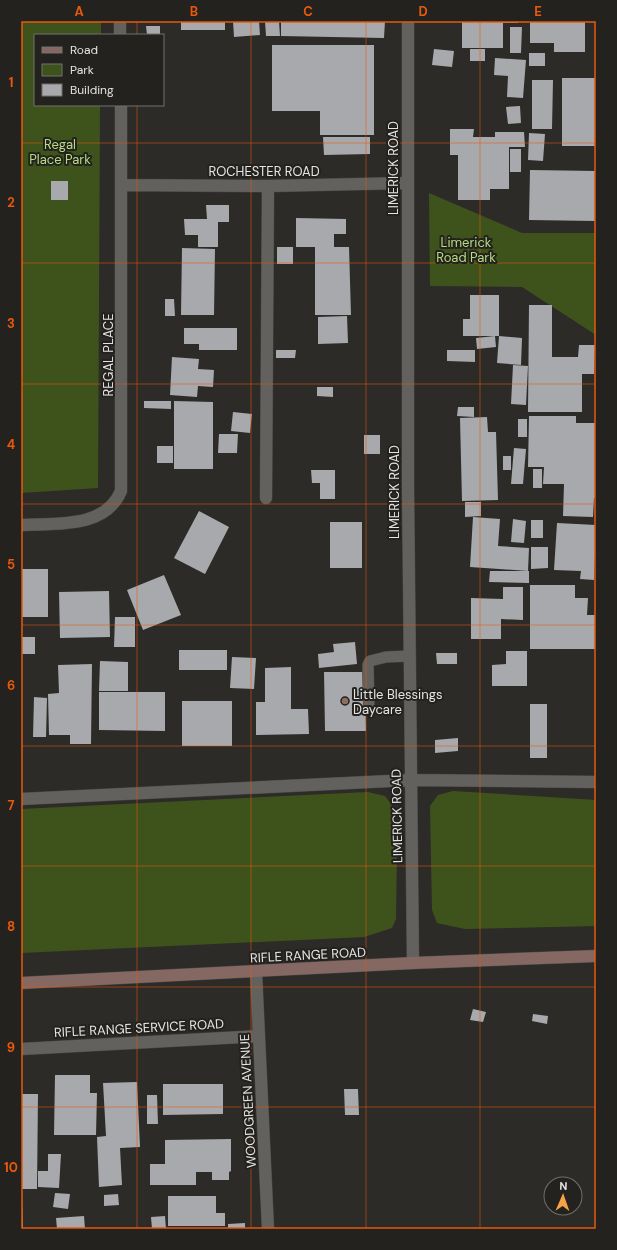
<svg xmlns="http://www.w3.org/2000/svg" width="617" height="1250" viewBox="0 0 617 1250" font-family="'DM Sans',sans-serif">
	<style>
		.green { fill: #3e531c }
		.building { fill: #a8a9ad }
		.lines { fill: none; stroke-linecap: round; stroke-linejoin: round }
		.lane-casing { stroke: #474643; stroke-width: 12 }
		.street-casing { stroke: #474643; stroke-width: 13 }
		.secondary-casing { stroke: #474643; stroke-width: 13 }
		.lane { stroke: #63615d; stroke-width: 11 }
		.street { stroke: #63615d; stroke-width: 12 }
		.secondary { stroke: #856862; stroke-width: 12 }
		.grid { fill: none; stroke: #e8590c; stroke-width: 1; stroke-opacity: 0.55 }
		.education-dot { fill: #8d6e63; stroke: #23221e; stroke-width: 1.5 }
		.labels { text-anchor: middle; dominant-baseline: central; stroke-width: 4; stroke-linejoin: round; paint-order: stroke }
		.park-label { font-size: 13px; fill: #b7dc80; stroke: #23221e }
		.street-label { font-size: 13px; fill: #e5e4e2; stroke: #23221e }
		.poi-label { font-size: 13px; fill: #e5e4e2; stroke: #23221e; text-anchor: start }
		.neatline { fill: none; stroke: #e8590c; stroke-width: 1.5 }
		.grid-label { font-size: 13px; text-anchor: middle; font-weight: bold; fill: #e8590c }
	</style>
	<rect width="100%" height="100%" fill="#2d2b28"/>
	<path class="green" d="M21 21H101V35H35V105H100L98 488 21 493Z
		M429 193 522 233H596V335L522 287 430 286Z
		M453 791 596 800V926L465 929 437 923 432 910 430 806 438 795Z
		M368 792 385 796 393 807 397 849 396 919 392 928 364 937 21 953V809Z"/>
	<path class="building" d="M181 21H225V30H181Z
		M233 21H259L260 35 234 37Z
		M265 21H279L280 36H266Z
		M281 21H385L384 38 281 36Z
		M462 21H518V23H503V48H462Z
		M530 21H585V52H554V43H530Z
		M146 26H160V35H147Z
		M510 27H522L521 53H510Z
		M272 45H374V135H320V111H272Z
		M434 49 454 51 452 67 432 65Z
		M470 49H485V61H470Z
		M529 53H545V66H529Z
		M495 58 526 60 523 98 507 97 508 76 494 75Z
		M562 78H595V146H562Z
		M532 80H553L552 129H532Z
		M520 106 521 123 508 124 506 107Z
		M450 129H474L473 137H495V132H524L525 147H509V189H490V200H458V155H450Z
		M529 133 545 134 543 161 528 160Z
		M323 137H370V154L324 155Z
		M510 149H521V172H510Z
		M530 170 596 171V221L529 220Z
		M51 181H68V200H51Z
		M206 205H229V222H218V247H198V235H185L184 219H207Z
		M296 218 346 219V234H334V247H349L351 315H315V247H296Z
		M277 247H293V264H277Z
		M182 248 215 249 214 315H181Z
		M470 295H499V336H463V319H470Z
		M165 299H174L175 316H165Z
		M529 305H552V357H578L579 345H595L594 374H582V412H528Z
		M347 316 348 343 318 344V317Z
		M184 328H237V350H199V344H184Z
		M495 336 496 347 477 349 476 338Z
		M499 336 522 338 521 365 497 363Z
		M276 350H296L295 358H276Z
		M447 350H475V362L447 361Z
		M172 357 199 359 198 369 214 370 213 387 198 386 197 397 170 395Z
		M513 365 528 366 526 405 511 404Z
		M317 387H333V397L317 396Z
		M144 401H171V409L144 408Z
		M174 401 213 402V469H174Z
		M458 407H474V417L457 416Z
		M233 412 252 414 250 433 231 431Z
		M529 416H576V423H596V498H594L593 517 563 516 564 484H543L544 467H528Z
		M487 417 488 432H496L498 500 462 501 460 418Z
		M518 419H527V437H518Z
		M219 434H238L237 453H218Z
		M364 435H380V454H364Z
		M157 446H173V463H157Z
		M514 448 526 449 523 484H511Z
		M503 456H511V470H503Z
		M533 469H542V488H533Z
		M311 470H335V499H320V483H312Z
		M465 502H481V516L465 517Z
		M199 511 229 527 205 574 174 558Z
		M473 517 500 519 498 546 529 548 528 571 470 567Z
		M513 519 526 521 524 543 511 542Z
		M531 520H543V538H531Z
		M330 522H362V568H330Z
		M557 523 596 525 594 580 580 579 581 571 554 570Z
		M531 547H548V568L531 569Z
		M21 569H48V617H21Z
		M490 571H529V583L489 582Z
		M164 575 181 615 143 630 127 590Z
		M530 585H575V598H588L587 615H596V649H530Z
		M503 587H523V620L501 619V639H471V598L503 599Z
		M109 591 110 637 60 638 59 592Z
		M115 617H135V647H114Z
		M21 637H35V654H21Z
		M355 642 357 664 319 668 318 654 334 652 333 644Z
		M179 650H227V670H179Z
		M506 651H527V686H492V665L506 664Z
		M436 653H457V664H437Z
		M232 657 256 658 254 689 230 688Z
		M100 661 128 662V691H99Z
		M92 664 91 744H70V735H49L48 694 59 693 58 665Z
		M291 667V709H308L309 734 256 735V702H265V668Z
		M324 672H365L366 731H325Z
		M99 692H165V731L99 730Z
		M34 697 47 698 46 737H33Z
		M182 701H232V746H182Z
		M530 704H547V758H530Z
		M458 738V751L435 753V740Z
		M473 1009 486 1012 483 1022 470 1020Z
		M533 1014 548 1016 547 1024 532 1021Z
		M55 1075H90V1093H97L96 1135H54Z
		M137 1082 140 1147 120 1148 122 1185 99 1187 97 1137 106 1136 103 1083Z
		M163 1084H223V1114L163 1115Z
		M344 1089H358L359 1115H345Z
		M21 1094H38L37 1189H21Z
		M147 1095H157L158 1124H147Z
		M231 1139V1171L229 1172V1180H212V1172H219H196V1185H150V1164H165V1140Z
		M48 1154H61L59 1188 38 1187V1171H48Z
		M55 1193 70 1194 68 1209 53 1207Z
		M118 1194 119 1205 104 1206V1195Z
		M21 1195H22L23 1229H21Z
		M168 1196H216V1213H225V1226H168Z
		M84 1216 85 1229H57L56 1218Z
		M165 1216 166 1229H152L151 1217Z
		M245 1223V1229H228V1224Z"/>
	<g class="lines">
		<defs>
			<path id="lane" d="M369 709 368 665 370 661 386 657 409 656"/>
			<path id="street" d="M120 21V35
				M408 21V487L413 963
				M121 185 268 186 407 183
				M266 498 268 186
				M21 525C56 523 105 529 121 491V105
				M21 799 410 780 596 782
				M256 972 268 1229
				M21 1049 259 1036"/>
			<path id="secondary" d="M21 983 413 963 596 956"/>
		</defs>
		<use href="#lane" class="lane-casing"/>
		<use href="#street" class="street-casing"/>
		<use href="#secondary" class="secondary-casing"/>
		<use href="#lane" class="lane"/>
		<use href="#street" class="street"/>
		<use href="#secondary" class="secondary"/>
	</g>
	<path class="grid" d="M137 21V35M251 21V1229M366 21V1229M480 21V1229M137 105V1229M21 143H596M21 263H596M21 384H596M21 504H596M21 625H596M21 746H596M21 866H596M21 987H596M21 1107H596"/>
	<circle class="education-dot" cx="345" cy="701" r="4"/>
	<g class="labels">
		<g class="park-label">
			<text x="60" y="144">Regal<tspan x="60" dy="15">Place Park</tspan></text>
			<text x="466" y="242">Limerick<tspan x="466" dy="15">Road Park</tspan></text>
		</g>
		<g class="street-label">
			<text transform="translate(393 168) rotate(-90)">LIMERICK ROAD</text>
			<text x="264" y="171">ROCHESTER ROAD</text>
			<text transform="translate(108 355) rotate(-90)">REGAL PLACE</text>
			<text transform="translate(394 492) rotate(-90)">LIMERICK ROAD</text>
			<text transform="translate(397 816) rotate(-91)">LIMERICK ROAD</text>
			<text transform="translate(308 955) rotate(-3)">RIFLE RANGE ROAD</text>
			<text transform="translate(139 1028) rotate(-3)">RIFLE RANGE SERVICE ROAD</text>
			<text transform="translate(248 1101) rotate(-93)">WOODGREEN AVENUE</text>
		</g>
		<g class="poi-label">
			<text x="353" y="694">Little Blessings<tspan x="353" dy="15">Daycare</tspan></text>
		</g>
	</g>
	<rect width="617" height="1250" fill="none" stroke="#23221e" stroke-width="44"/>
	<rect x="34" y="34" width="130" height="72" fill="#23221e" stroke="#71706c"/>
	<rect x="42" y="47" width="20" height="6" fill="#856862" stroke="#71706c"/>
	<text x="70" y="54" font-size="12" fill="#e5e4e2">Road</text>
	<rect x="42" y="64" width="20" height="12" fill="#3e531c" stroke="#71706c"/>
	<text x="70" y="74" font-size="12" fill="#e5e4e2">Park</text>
	<rect x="42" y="84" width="20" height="12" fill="#a8a9ad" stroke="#71706c"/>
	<text x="70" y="94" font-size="12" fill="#e5e4e2">Building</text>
	<g transform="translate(563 1196) rotate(2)"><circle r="19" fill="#23221e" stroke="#71706c"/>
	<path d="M0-3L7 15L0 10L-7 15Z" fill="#f5a346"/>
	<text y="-6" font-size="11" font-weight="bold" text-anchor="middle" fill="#e5e4e2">N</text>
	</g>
	<rect x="22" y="22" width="573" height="1206" class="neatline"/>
	<g class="grid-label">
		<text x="79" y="16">A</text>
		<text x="194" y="16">B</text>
		<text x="308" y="16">C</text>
		<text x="423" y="16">D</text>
		<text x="538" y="16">E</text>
		<text x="11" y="87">1</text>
		<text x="11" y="207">2</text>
		<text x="11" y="328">3</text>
		<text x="11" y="449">4</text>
		<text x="11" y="569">5</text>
		<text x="11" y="690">6</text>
		<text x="11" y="810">7</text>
		<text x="11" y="931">8</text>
		<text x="11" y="1052">9</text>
		<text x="11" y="1172">10</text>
	</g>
</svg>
